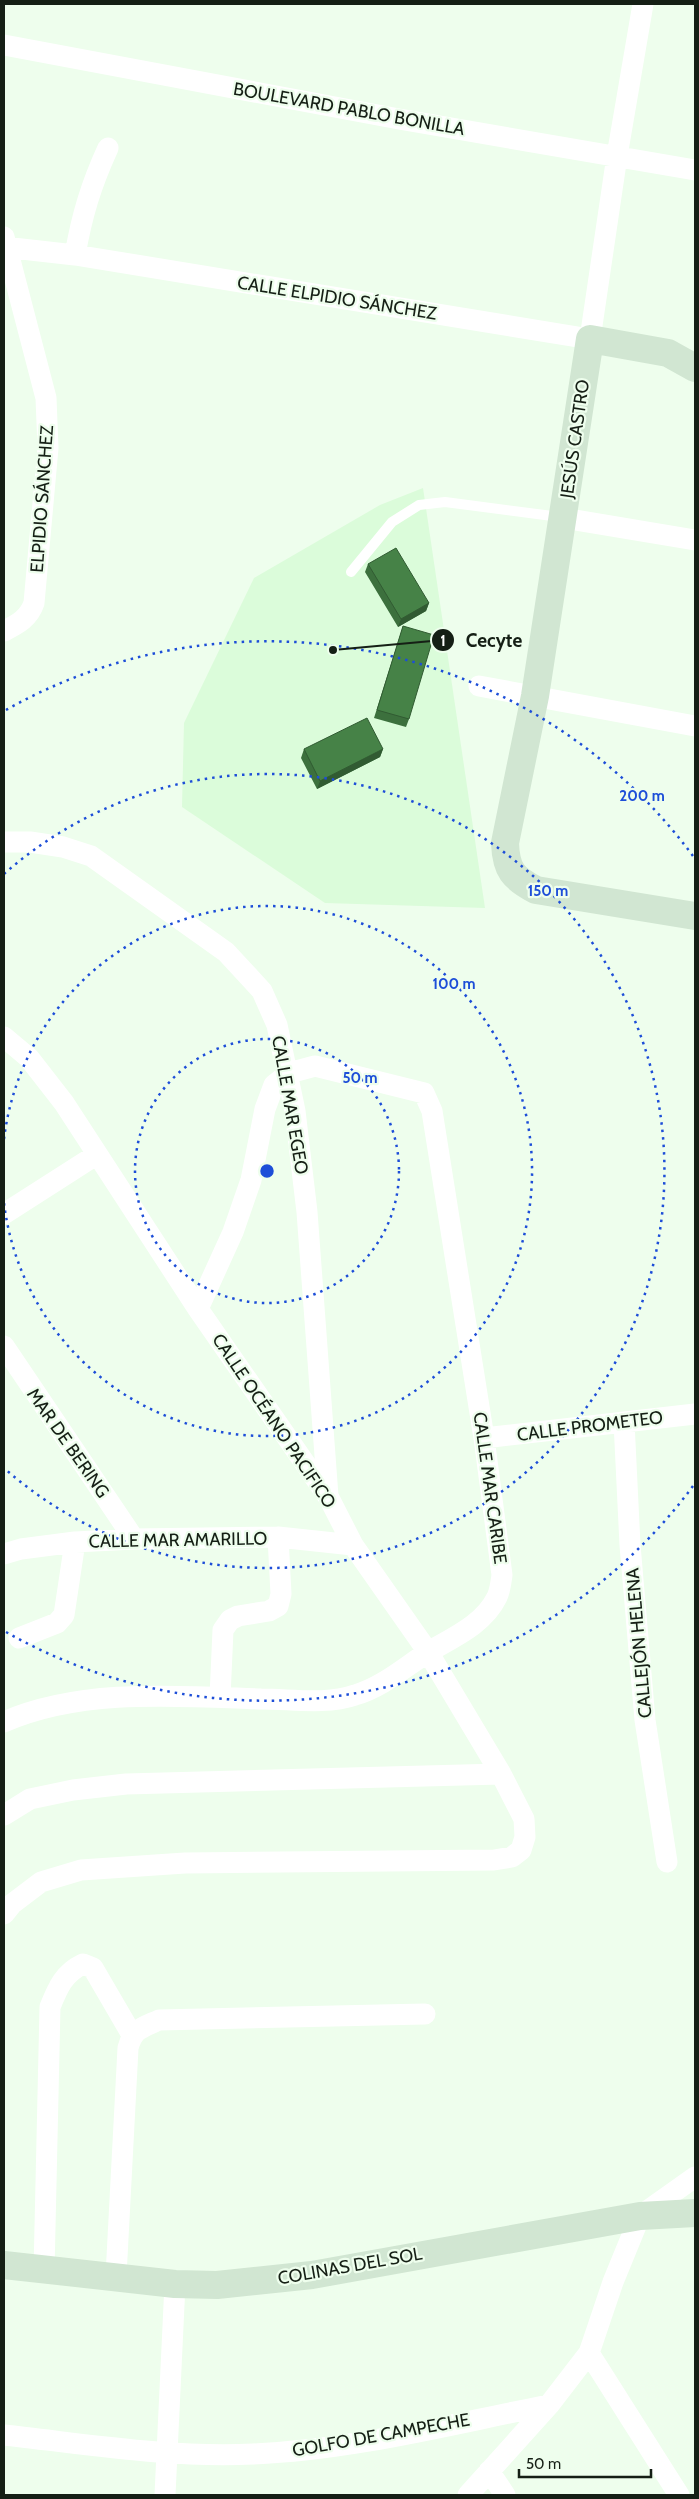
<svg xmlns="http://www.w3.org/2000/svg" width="699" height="2499" viewBox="0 0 699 2499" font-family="Cabin,sans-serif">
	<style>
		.built { fill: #dbfcda }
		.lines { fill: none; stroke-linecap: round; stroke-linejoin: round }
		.lane { stroke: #fff; stroke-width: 10 }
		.street { stroke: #fff; stroke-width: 21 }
		.secondary { stroke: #d1e6d2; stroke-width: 28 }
		.wall { fill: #3c703d }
		.shaded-wall { fill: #315b32 }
		.building { fill: #468247; stroke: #315b32 }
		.ring { fill: none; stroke: #1d4ed8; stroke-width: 2.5; stroke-dasharray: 2.5 5 }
		.labels { text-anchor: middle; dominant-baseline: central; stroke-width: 4.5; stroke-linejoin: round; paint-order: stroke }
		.street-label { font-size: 18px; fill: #151f15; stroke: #eefeed }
		.centre { fill: #1d4ed8; stroke: #eefeed; stroke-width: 2.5 }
		.ring-label { font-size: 15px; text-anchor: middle; font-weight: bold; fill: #1d4ed8; stroke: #eefeed; stroke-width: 4.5; stroke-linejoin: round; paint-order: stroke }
		.leader { fill: none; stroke: #151f15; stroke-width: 2 }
		.callout-dot { fill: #151f15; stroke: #eefeed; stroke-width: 2 }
		.mark-label { font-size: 15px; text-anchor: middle; font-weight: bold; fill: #fff }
		.callout-label { font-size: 19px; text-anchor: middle; font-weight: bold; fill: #151f15; stroke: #eefeed; stroke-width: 4.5; stroke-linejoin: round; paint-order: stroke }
	</style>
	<rect width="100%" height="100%" fill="#eefeed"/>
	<path class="built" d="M423 488 485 908 325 903 182 807 184 723 254 578 380 505Z"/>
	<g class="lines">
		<path class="lane" d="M351 572 392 522 419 505 445 502 560 517"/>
		<path class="street" d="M4 45 399 119 695 170
			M4 237 46 398 48 448 34 603C29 618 18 624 4 631
			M4 247 75 255 590 339 617 156 643 4
			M75 255C82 215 91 185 108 148
			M563 518 695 540
			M479 686 695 726
			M4 842H30L63 847 91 856 226 952 262 991 277 1025 295 1111 307 1212 328 1496
			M4 1037 29 1058 64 1103 198 1309 329 1498 353 1545 428 1652 501 1774 524 1819 525 1837 521 1850 512 1857 494 1860 185 1863 81 1870 41 1882 12 1904 4 1914
			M4 1214 96 1155
			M4 1346 134 1539
			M624 1422 630 1545 645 1720 667 1862
			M484 1438 695 1414
			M4 1554 21 1549 75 1542 134 1539 278 1537 353 1545
			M19 1638 57 1623 64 1615 75 1542
			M220 1697 223 1630 230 1620 238 1616 269 1611 278 1606 281 1594 278 1537
			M4 1722C81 1688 178 1696 261 1699 292 1699 326 1705 355 1695 383 1687 406 1666 430 1651 454 1637 484 1624 497 1597 500 1591 501 1582 502 1575L484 1438 432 1111 424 1093 315 1066 289 1073 274 1085 265 1109 251 1180 233 1232 198 1309
			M4 1815 30 1799 73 1790 126 1784 501 1774
			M44 2271 50 2007C58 1987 64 1973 83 1964L93 1968 132 2035
			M116 2276 128 2048C133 2029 141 2028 159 2020L425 2014
			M589 2353 679 2495
			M4 2435C86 2444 170 2458 253 2454 353 2450 451 2424 549 2405
			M489 2471 505 2495
			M165 2495 175 2284
			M468 2495 549 2405 589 2353 613 2282 640 2216 695 2177"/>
		<path class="secondary" d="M695 368 668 353 590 339 535 696 505 843C506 870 513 878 536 890L695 916
			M4 2265 175 2284 217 2285 312 2275 640 2216 695 2213"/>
	</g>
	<path class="wall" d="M368 564 429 603 426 611 398 627 365 572Z
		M403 626 409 719 406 727 374 718Z
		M304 749H383L380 757 317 789 301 758Z"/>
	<path class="shaded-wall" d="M429 603 426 611 398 627 401 619Z
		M383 749 380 757 317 789 320 781Z"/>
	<path class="building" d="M396 548 429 603 401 619 368 564Z
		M403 626 434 635 409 719 377 710Z
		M367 718 383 749 320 781 304 749Z"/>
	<g class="ring">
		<circle cx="267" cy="1171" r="132"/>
		<path d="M4 1139A265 265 0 1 1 4 1203"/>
		<path d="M4 874A397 397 0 1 1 4 1468"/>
		<path d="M693 1486A530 530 0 0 1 6 1632M6 710A530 530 0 0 1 693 856"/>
	</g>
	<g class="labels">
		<g class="street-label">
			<text transform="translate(349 109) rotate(10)">BOULEVARD PABLO BONILLA</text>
			<text transform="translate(337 298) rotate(9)">CALLE ELPIDIO SÁNCHEZ</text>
			<text transform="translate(575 439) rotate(-82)">JESÚS CASTRO</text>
			<text transform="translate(42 499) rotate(-86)">ELPIDIO SÁNCHEZ</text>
			<text transform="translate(290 1105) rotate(80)">CALLE MAR EGEO</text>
			<text transform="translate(274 1421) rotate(56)">CALLE OCÉANO PACIFICO</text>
			<text transform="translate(590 1426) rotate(-7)">CALLE PROMETEO</text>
			<text transform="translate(68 1443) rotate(55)">MAR DE BERING</text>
			<text transform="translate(490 1488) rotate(82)">CALLE MAR CARIBE</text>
			<text transform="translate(178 1540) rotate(-1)">CALLE MAR AMARILLO</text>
			<text transform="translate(639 1643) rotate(-95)">CALLEJÓN HELENA</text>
			<text transform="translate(350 2266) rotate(-10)">COLINAS DEL SOL</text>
			<text transform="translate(381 2435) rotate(-10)">GOLFO DE CAMPECHE</text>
		</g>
	</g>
	<circle cx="267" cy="1171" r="8" class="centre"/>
	<g class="ring-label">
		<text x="642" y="801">200 m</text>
		<text x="548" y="896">150 m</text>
		<text x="454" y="989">100 m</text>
		<text x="360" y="1083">50 m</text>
	</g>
	<path class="leader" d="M333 650L443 640"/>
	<g class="callout-dot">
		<circle cx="333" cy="650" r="5"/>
		<circle cx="443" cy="640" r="12"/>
	</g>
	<g class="mark-label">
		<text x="443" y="646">1</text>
	</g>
	<g class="callout-label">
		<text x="494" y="647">Cecyte</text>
	</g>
	<rect width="699" height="2499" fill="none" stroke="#151f15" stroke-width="10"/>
	<path d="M519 2469v8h132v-8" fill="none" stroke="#151f15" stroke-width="2.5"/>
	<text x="526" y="2469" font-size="15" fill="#151f15" stroke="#eefeed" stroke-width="4" paint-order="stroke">50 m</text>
</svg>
